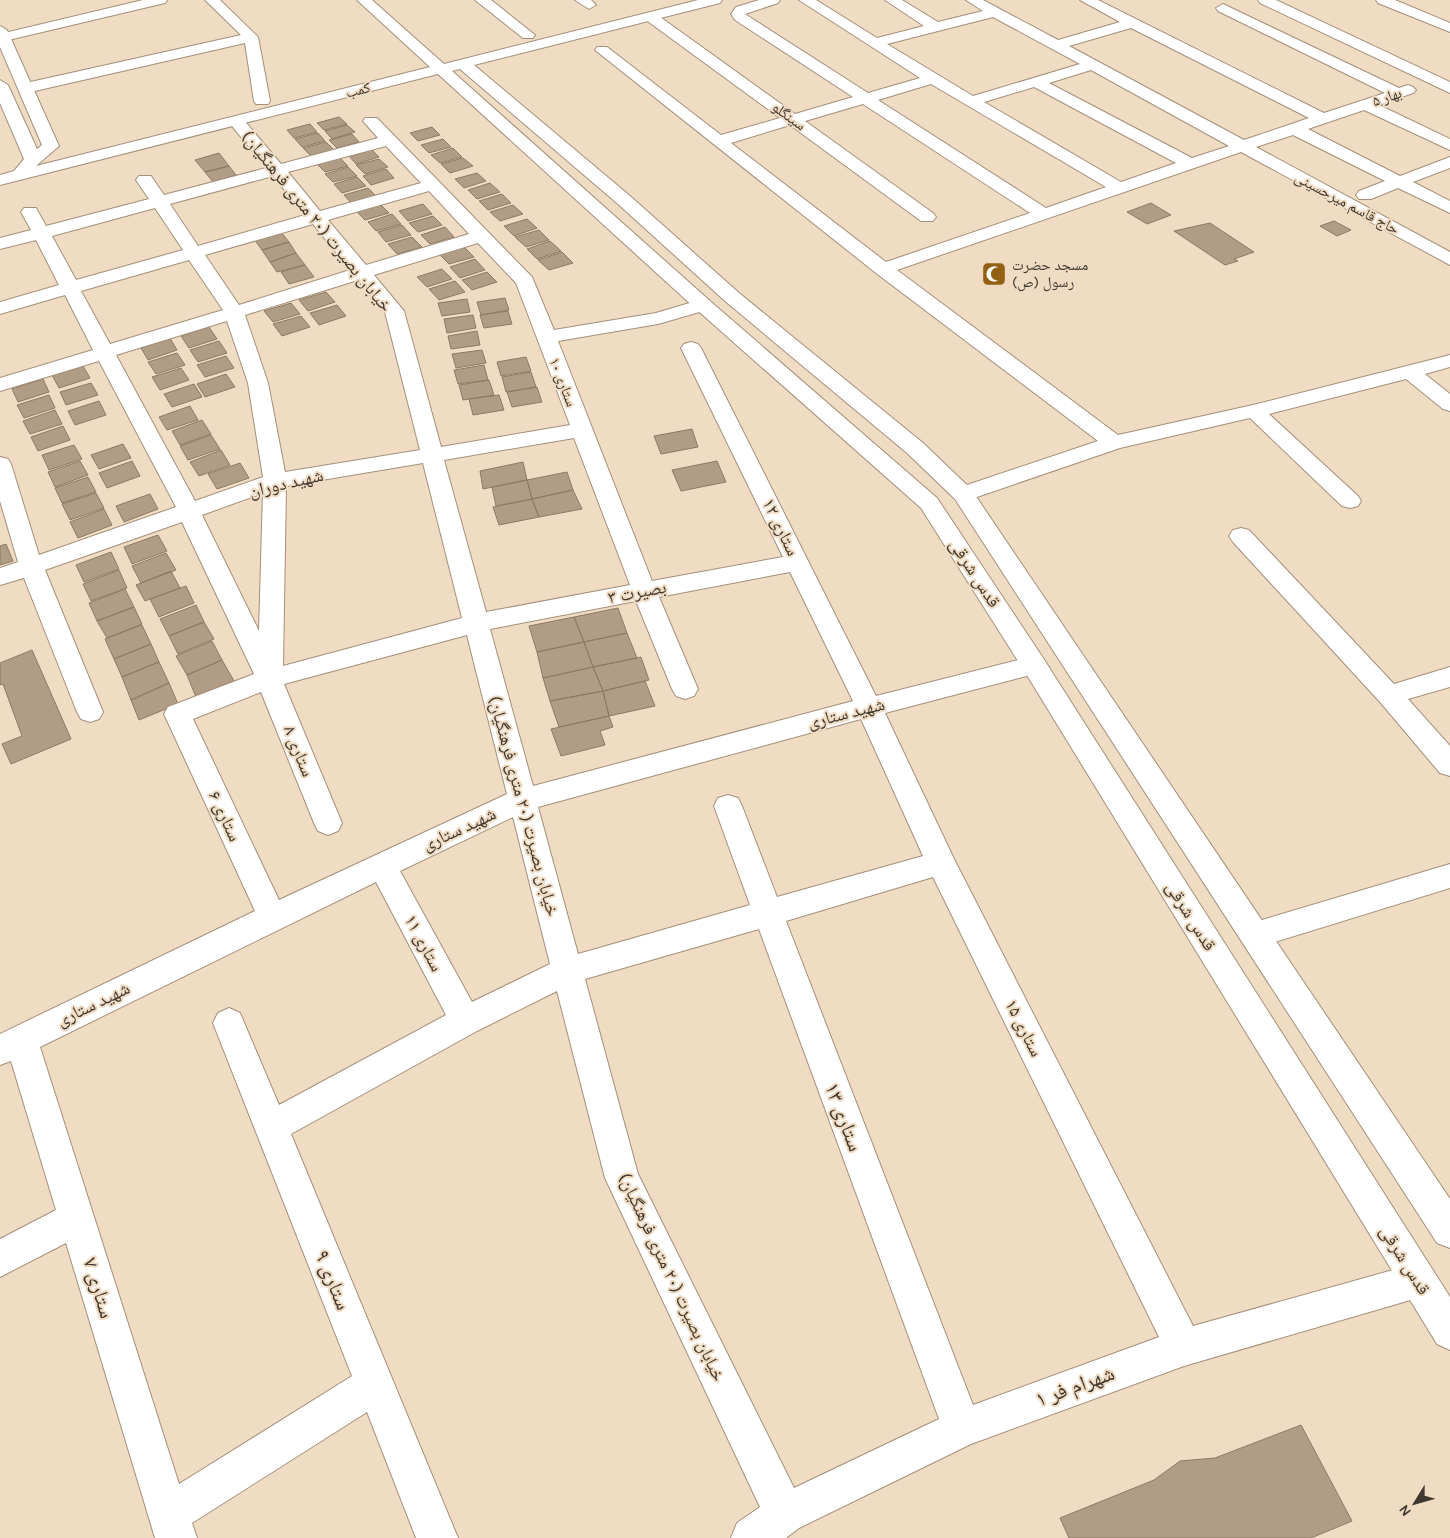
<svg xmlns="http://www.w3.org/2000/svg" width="1450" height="1538" viewBox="0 0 1450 1538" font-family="Karla,'Noto Naskh Arabic',sans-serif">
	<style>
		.building { fill: #b19d86; stroke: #8d7a65 }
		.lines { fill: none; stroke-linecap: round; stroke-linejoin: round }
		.minor-casing { stroke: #a3907a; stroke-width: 2 }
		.tertiary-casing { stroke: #a3907a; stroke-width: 2 }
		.minor { fill: #fff; fill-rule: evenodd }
		.tertiary { fill: #fff; fill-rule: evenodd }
		.labels { text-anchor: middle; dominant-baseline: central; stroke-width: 4; stroke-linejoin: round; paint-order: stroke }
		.far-street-label { font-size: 15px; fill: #41392f; stroke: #f0dbc3 }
		.far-poi-label { font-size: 15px; fill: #41392f; stroke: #f0dbc3; text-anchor: start }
		.street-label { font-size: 18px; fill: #41392f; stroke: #f0dbc3 }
		.near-street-label { font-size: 21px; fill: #41392f; stroke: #f0dbc3 }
	</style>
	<rect width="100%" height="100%" fill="#f0dbc3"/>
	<path class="building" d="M339 117 347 124 324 130 317 123Z
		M310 124 317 132 294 138 287 130Z
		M347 125 355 132 332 139 325 131Z
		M432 127 440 135 418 141 410 133Z
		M318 133 325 141 302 147 295 139Z
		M352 134 359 142 337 148 329 140Z
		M443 139 451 147 429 153 421 145Z
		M326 142 334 150 311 156 303 148Z
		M453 148 462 157 440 163 431 155Z
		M371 149 379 157 356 164 348 155Z
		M219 153 229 166 205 172 195 160Z
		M340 158 348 166 325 172 317 164Z
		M463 158 473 166 450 173 441 164Z
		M379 159 388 167 365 174 356 165Z
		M229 166 236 175 213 182 205 172Z
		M348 167 357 176 333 182 325 174Z
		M386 169 394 178 371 185 363 176Z
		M477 173 486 181 464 188 455 179Z
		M357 177 366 186 342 193 334 184Z
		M490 183 500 192 477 199 468 190Z
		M368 188 376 196 352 204 344 195Z
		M502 194 511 203 488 210 479 201Z
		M1151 203 1171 215 1147 224 1127 212Z
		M380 204 389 213 365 220 356 211Z
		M423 204 432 214 408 221 399 211Z
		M513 205 523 214 500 221 490 212Z
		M392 214 401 224 376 231 368 222Z
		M433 216 442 225 418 232 409 223Z
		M527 219 537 228 514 236 504 226Z
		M1334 221 1351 230 1337 236 1320 226Z
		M1210 223 1254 252 1234 259 1238 261 1225 265 1174 231Z
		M402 225 411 235 386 242 378 232Z
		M445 227 454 237 430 244 421 235Z
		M539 230 549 240 526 247 515 237Z
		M280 231 289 242 262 250 254 239Z
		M412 237 422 247 397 254 388 244Z
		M550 241 561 251 537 259 527 249Z
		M289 242 296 253 270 262 262 250Z
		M464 247 474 257 449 264 439 254Z
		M562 252 573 263 549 270 538 260Z
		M296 253 305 265 277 272 270 262Z
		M475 259 485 270 460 278 450 267Z
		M305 265 314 277 289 284 281 272Z
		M442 269 452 279 427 287 417 277Z
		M487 272 497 282 472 290 462 280Z
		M455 281 465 292 439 300 429 289Z
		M326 292 335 302 308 311 299 300Z
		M505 298 509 310 481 315 477 302Z
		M467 299 470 312 442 316 438 303Z
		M291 303 300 314 273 322 264 311Z
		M337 305 346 316 319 325 310 313Z
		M508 311 512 324 484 328 480 315Z
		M473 315 476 328 447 333 444 319Z
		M301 316 310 327 282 336 273 324Z
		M209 327 217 339 189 348 181 336Z
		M477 331 480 345 451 349 448 336Z
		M170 338 177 350 148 360 141 348Z
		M219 341 227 353 198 362 190 350Z
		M482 350 486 363 456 368 452 354Z
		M177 353 185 365 156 374 148 362Z
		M226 356 234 368 205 377 197 365Z
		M526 357 531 371 501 376 497 362Z
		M484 365 488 380 458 384 454 370Z
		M83 366 90 378 59 388 52 375Z
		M181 368 189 380 160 390 152 377Z
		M531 372 536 387 506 392 502 377Z
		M226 374 235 387 205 397 197 384Z
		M43 379 49 392 18 402 12 389Z
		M489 380 494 395 463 400 459 385Z
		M91 383 98 395 66 405 60 392Z
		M194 384 202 397 172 407 164 394Z
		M537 387 542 402 512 407 507 392Z
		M49 395 55 408 24 418 17 405Z
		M499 395 504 410 473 415 469 399Z
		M99 401 106 415 75 425 68 411Z
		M190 406 198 420 167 430 159 417Z
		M55 410 62 424 30 434 23 421Z
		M202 420 211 434 180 445 172 431Z
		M63 426 70 440 38 451 31 437Z
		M692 429 698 447 661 454 654 436Z
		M211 435 220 449 188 460 180 446Z
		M123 444 131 458 99 469 91 455Z
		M74 445 82 459 49 470 42 455Z
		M221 450 230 465 199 476 190 462Z
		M80 461 88 475 55 487 48 472Z
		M132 461 140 476 107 488 99 473Z
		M717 461 726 482 681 491 672 470Z
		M523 462 527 480 483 489 480 471Z
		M240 463 249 478 217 489 208 474Z
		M567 472 573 490 532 499 527 480Z
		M88 477 96 492 62 503 55 488Z
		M527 480 532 499 496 506 492 487Z
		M573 490 582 509 539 517 532 499Z
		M96 493 104 508 70 520 62 504Z
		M150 494 158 509 124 522 116 506Z
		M532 499 539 517 499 525 493 507Z
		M104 509 112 525 78 538 70 522Z
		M158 535 167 551 132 564 124 547Z
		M6 544 13 561 0 565V546Z
		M111 552 119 569 84 582 76 565Z
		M166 553 176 570 141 583 132 566Z
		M119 570 127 588 91 601 83 584Z
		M171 571 180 588 145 601 136 585Z
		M186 586 194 603 159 617 150 599Z
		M125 589 134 607 97 621 89 603Z
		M196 605 204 622 169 636 160 619Z
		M134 607 142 624 107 638 97 621Z
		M618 608 627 633 584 642 574 617Z
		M574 617 584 642 537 652 529 626Z
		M204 622 214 639 178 654 169 636Z
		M142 625 151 644 114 659 105 639Z
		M627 633 637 658 593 667 584 642Z
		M212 641 222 660 187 675 176 656Z
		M584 642 593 667 543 678 537 652Z
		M151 644 159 662 122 677 114 659Z
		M32 650 71 739 11 764 2 744 22 736 3 684 0 685V663Z
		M641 657 649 680 603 691 593 667Z
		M222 660 234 681 196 697 187 675Z
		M159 662 169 683 131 700 122 677Z
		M593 667 603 691 550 701 543 678Z
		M645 681 655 706 609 716 603 691Z
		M169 683 178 704 139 720 131 700Z
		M603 691 609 716 559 727 550 701Z
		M609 716 613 727 600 731 605 745 561 756 551 729Z
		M1301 1425 1352 1521 1311 1538H1069L1060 1518 1154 1480 1180 1461 1215 1458Z"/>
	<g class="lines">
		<defs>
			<path id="minor" d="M143 0H167L165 3 0 42V34Z
				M205 0H220L258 37 270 101 268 104H256L254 101 245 43 26 93 18 88 26 83 241 35Z
				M475 0H491L535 35 533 38H523Z
				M575 0H591L596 5 589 9Z
				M759 0H780L778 3 745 14 868 93 920 78 799 0H816L877 38 924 26 885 0H902L938 22 983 11 966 0H983L1058 40 1120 22 1080 0H1098L1324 113 1385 93 1218 11 1216 8 1223 4 1399 88 1408 85 1413 87 1416 90 1413 93 1379 105 1450 139V150L1364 110 1308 129 1400 176 1450 157V168L1413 182 1450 201V213L1398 188 1371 199H1359L1356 195 1359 191 1385 181 1293 135 1256 147 1450 252V265L1241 152 897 270 1118 435 1253 405 1450 355V367L1425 374 1450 394V411L1443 409 1406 379 1269 414 1358 496 1361 501 1358 506 1350 508 1342 506 1250 418 1120 448 971 499 963 501 955 499 952 494 955 489 1098 441 876 273 595 50 597 47H607L721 135 780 118 646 20 644 17 646 14H656L795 114 853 97 735 20 731 14 736 7ZM993 17 1080 64 973 96 887 44ZM1131 28 1309 118 1244 140 1069 46ZM1091 70 1229 146 1192 158 1049 83ZM931 84 1106 187 1046 208 878 100ZM1034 87 1176 163 1121 182 984 102ZM863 104 1030 213 886 262 731 143 790 125 921 221H933L936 217 933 213 805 121Z
				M1258 0H1276L1450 82V93L1260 3Z
				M1376 0H1395L1450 23V32L1378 3Z
				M236 116 242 118 281 164 378 138 363 121 365 118H377L532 277 554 330 656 313 703 299 710 301 713 305 710 309 658 324 558 341 652 581 783 557 681 348 684 344 691 342 698 344 701 348 876 696 1034 656 1043 658 1047 665 1043 672 1034 674 885 713 954 859 1193 1326 1418 1263 1431 1268 1436 1281 1431 1294 1184 1366 971 1444 799 1528 786 1538H731L737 1523 760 1507 605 1178 557 991 477 1031 291 1134 458 1538H416L367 1412 192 1523 197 1538H155L66 1243 0 1277V1239L56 1210 11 1061 0 1065V1034L255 911 164 714 168 707 254 674 182 522 45 570 103 712 99 719 90 722 81 719 77 712 24 578 0 585V568L18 562 0 501V457L8 459 11 464 39 555 176 507 99 361 0 391V378L93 350 65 295 0 314V302L59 285 36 240 0 249V238L31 230 21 212 24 208H36L46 226 149 199 136 180 139 176H151L164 195 266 168 228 121ZM386 146 421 183 320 211 288 172ZM273 176 305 215 198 246 170 204ZM429 191 469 234 366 265 328 220ZM155 208 183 250 76 280 52 236ZM313 224 350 270 239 305 205 255ZM478 243 516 283 570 425 441 447 404 311 374 275ZM189 260 223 310 110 344 81 291ZM358 280 385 312 420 450 285 472 268 383 245 315ZM227 321 248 383 263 477 195 501 116 355ZM574 438 630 585 486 612 444 460ZM423 463 462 618 283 666 286 486ZM263 493 259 631 202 515ZM790 572 853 701 533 786 490 629 636 601 672 689 676 696 685 699 694 696 698 689 659 597ZM467 635 507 794 279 900 193 719 261 692 314 823 318 831 328 835 338 831 342 823 284 684ZM861 719 923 856 777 897 742 806 738 798 728 795 718 798 714 806 750 905 578 954 538 807ZM513 817 550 964 472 1002 400 871ZM933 877 1159 1337 973 1405 786 921ZM376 882 446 1015 279 1105 240 1013 229 1008 218 1013 213 1023 352 1376 179 1484 40 1047ZM759 929 939 1419 794 1488 638 1174 585 979Z
				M1241 528 1249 530 1394 684 1450 667V687L1408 699 1450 746V776L1440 773 1380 702 1233 542 1229 536 1233 530Z
				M1450 864V888L1255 948 1244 944 1240 935 1244 926 1255 922Z"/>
			<path id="tertiary" d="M357 0H372L444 64 698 0H722L720 3 474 65 630 196 739 293 923 443 971 489 1450 1199V1248L1437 1243 955 499 907 453 725 301 618 204 460 69 452 71 710 301 937 498 1043 658 1450 1297V1350L1437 1344 1025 672 921 508 696 309 438 74 0 185V175L14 171 24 159 0 103V80L8 85 37 149 42 145 0 47V26L7 30 59 146 36 166 430 67Z"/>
		</defs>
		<use href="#minor" class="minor-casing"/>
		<use href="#tertiary" class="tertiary-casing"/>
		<use href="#minor" class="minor"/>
		<use href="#tertiary" class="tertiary"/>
	</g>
	<defs>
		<symbol id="mosque-square" viewBox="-11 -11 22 22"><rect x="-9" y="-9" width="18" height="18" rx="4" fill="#946114" stroke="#f0dbc3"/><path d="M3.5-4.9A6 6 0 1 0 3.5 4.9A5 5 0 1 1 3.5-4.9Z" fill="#fff"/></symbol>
	</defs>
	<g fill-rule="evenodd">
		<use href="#mosque-square" x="980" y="260" width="28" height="28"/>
	</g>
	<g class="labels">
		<g class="far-street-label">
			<text transform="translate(358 90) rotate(-14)">کمب</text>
			<text transform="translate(1387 97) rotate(-19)">بهار ۵</text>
			<text transform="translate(789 116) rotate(36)">سینگلو</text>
			<text transform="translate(1347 203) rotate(28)">حاج قاسم میرحسینی</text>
			<text transform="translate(563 382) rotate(69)">ستاری ۱۰</text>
		</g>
		<g class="far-poi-label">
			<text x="1012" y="265">مسجد حضرت<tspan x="1012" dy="17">رسول (ص)</tspan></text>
		</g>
		<g class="street-label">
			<text transform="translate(317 221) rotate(51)">خیابان بصیرت (۲۰ متری فرهنگیان)</text>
			<text transform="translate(286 483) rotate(-13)">شهید دوران</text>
			<text transform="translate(781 527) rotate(64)">ستاری ۱۲</text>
			<text transform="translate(975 573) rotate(57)">قدس شرقی</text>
			<text transform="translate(637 592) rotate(-11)">بصیرت ۳</text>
			<text transform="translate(846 713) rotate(-14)">شهید ستاری</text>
			<text transform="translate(299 751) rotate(68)">ستاری ۸</text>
			<text transform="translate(524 806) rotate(75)">خیابان بصیرت (۲۰ متری فرهنگیان)</text>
			<text transform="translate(225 816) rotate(65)">ستاری ۶</text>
			<text transform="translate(459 829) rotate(-25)">شهید ستاری</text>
			<text transform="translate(1191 916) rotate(58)">قدس شرقی</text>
			<text transform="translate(424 943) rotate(62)">ستاری ۱۱</text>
			<text transform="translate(93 1004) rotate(-26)">شهید ستاری</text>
			<text transform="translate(1024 1028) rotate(63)">ستاری ۱۵</text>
			<text transform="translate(1405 1260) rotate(58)">قدس شرقی</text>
			<text transform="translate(672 1277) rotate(65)">خیابان بصیرت (۲۰ متری فرهنگیان)</text>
		</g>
		<g class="near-street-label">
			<text transform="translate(844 1117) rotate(69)">ستاری ۱۳</text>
			<text transform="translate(333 1280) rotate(68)">ستاری ۹</text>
			<text transform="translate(99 1288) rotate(73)">ستاری ۷</text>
			<text transform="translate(1075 1386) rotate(-20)">شهرام فر ۱</text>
		</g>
	</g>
	<g transform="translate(1415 1503) rotate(233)" stroke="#f0dbc3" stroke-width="4" paint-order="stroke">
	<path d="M0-4L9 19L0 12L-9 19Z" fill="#41392f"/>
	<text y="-8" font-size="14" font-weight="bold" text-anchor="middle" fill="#41392f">N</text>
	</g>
</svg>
